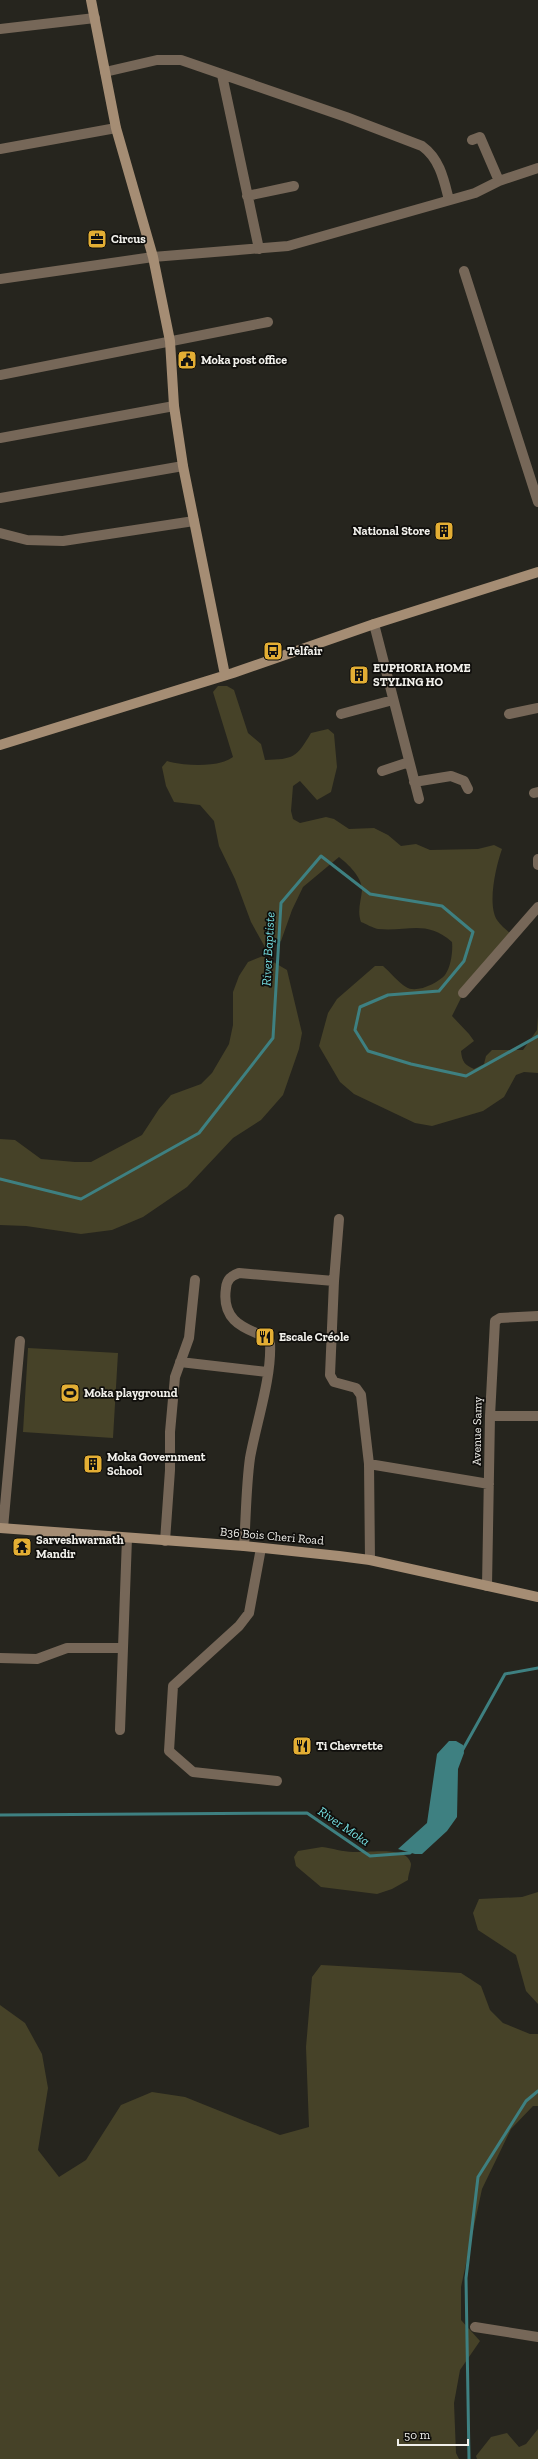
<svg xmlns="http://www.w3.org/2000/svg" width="538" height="2459" viewBox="0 0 538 2459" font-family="'Zilla Slab',serif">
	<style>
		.green { fill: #464228 }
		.water { fill: #3e8081 }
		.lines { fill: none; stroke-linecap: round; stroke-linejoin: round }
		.stream { stroke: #3e8081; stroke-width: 3 }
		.street { stroke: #766758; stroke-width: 10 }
		.secondary { stroke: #a58d74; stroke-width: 10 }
		.labels { text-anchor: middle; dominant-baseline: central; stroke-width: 3.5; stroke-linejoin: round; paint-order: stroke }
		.poi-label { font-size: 12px; font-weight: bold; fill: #f1f0eb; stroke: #0f0e0b; text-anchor: start }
		.street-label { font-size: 12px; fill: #f1f0eb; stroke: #0f0e0b }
		.water-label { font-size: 13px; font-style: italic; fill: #76dfe1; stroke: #0f0e0b }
	</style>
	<rect width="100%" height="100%" fill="#26251e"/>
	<path class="green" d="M218 686H227L234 690 248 733 261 744 265 760C294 759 296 758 311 733L328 729 334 734 337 767 331 792 317 800 300 781 293 786 291 811 293 819 300 823 326 817 334 819 349 829 374 828 388 835 401 846 416 844 430 850 478 849 494 845 502 849C496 866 487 904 497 920 501 926 508 931 513 936L463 994 452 1016 469 1034 474 1041 461 1051C462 1062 465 1065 474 1069L484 1064 486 1056 492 1050H523L537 1030 538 1016V1073L524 1072 516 1075 504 1097 483 1111 432 1126 415 1123 354 1094 340 1082 319 1046 328 1013 337 999 375 966H383C390 972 398 982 406 987 416 994 438 983 445 975 451 967 453 951 452 942 426 919 408 932 378 929 373 928 366 924 361 922 357 911 361 901 362 890 362 877 348 864 339 857L303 887 292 910 281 941 266 949 251 922 235 879 219 846 214 821 200 805 174 802 166 786 162 767 167 761C184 766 218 768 233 757L213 692Z
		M263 956 287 970 302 1033 299 1049 283 1095 261 1120 233 1138 187 1187 143 1217 112 1230 81 1234 26 1226 0 1225V1139L15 1140 41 1159 75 1162H91L142 1135 159 1109 171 1095 201 1084 212 1073 229 1044 233 1025V992L239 976 248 962Z
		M28 1348 118 1353 113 1438 23 1432Z
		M322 1847C332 1848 343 1852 353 1852 366 1853 408 1845 411 1864 411 1868 408 1875 408 1880L392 1889 377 1894 321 1887 296 1866 294 1857 298 1851Z
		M538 1892V2004L526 1991 516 1955 478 1930 473 1913 479 1899 522 1897Z
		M321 1965 461 1973 481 1986 490 2010 503 2023 530 2034H538V2106H533L511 2129 482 2189 461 2287V2320L480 2341 460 2370 454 2403 456 2453 459 2459H0V2005L25 2023 42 2054 48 2088 38 2150 59 2177 86 2160 121 2105 152 2092 185 2097 280 2135 309 2127 306 2047 312 1977Z
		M538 2429V2459H477L476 2456 491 2437 507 2433 519 2447 526 2444Z"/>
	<path class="water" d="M449 1741H456L463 1745 464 1753 458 1769 457 1817 447 1831 422 1854H415L398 1849 427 1823 437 1754Z"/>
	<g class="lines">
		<path class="stream" d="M0 1179 81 1199 199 1133 273 1038 281 903 321 856 370 894 442 906 473 932 464 961 439 991 388 995 360 1007 355 1030 368 1051 411 1064 466 1076 538 1036
			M462 1751 505 1674 538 1668
			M0 1815 307 1813 370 1856 410 1853 412 1851
			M469 2459 466 2278 478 2177 526 2101 538 2091"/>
		<path class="street" d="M0 29 95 18
			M105 72 157 60H181L346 117 422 146C440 159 444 180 449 200
			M222 75 259 249
			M472 140 480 137 499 181
			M0 149 116 128
			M247 196 294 186
			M464 271 538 502
			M0 279 153 257 288 246 475 193 499 181 538 168
			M0 375 268 322
			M0 438 174 406
			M0 498 183 466
			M0 533 27 540 63 541 194 521
			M374 624 419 799
			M341 714 393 700
			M509 714 538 708
			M382 771 409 762
			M414 782 451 776 464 781 468 789
			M534 793 538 792
			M538 859V865
			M463 993 538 907
			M339 1219 334 1281 330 1375 334 1382 356 1388 361 1395 369 1464 370 1560
			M180 1362 267 1372
			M490 1416H538
			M369 1464 489 1484
			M3 1528 20 1341
			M165 1541 170 1470V1432L175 1377 189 1338 195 1280
			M244 1546C246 1517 246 1487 250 1458 256 1424 272 1377 270 1343 269 1330 219 1334 226 1288 227 1279 231 1276 239 1273L334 1281
			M261 1548 249 1613 239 1626 173 1686 169 1751 193 1772 277 1781
			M487 1586 490 1416 495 1321 500 1318 538 1316
			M0 1658 37 1659 67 1648H123
			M120 1730 127 1538
			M475 2327 538 2337"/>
		<path class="secondary" d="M91 0 116 128 153 257 170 341 174 406 183 466 225 675
			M0 745 233 673 374 624 538 572
			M0 1528 244 1546 339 1556 370 1560 538 1597"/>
	</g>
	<defs>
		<symbol id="office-square" viewBox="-11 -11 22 22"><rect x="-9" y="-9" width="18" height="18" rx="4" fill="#e3ae34" stroke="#0f0e0b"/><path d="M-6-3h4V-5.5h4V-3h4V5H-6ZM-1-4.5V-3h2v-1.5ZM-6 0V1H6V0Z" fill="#111"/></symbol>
		<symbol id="civic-square" viewBox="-11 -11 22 22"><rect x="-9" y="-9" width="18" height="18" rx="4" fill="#e3ae34" stroke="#0f0e0b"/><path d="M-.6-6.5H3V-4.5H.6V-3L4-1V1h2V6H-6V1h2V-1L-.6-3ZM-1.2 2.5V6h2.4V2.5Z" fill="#111"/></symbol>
		<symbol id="building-square" viewBox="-11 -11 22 22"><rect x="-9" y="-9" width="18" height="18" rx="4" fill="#e3ae34" stroke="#0f0e0b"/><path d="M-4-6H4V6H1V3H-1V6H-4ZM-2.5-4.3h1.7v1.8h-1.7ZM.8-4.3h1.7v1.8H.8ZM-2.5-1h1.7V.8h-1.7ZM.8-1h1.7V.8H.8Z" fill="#111"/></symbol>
		<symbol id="bus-square" viewBox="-11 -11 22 22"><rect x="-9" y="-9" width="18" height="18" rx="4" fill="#e3ae34" stroke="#0f0e0b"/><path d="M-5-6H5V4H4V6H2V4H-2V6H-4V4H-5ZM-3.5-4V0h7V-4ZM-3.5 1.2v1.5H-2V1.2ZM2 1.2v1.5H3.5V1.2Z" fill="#111"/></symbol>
		<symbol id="restaurant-square" viewBox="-11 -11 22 22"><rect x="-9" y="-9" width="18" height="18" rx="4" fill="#e3ae34" stroke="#0f0e0b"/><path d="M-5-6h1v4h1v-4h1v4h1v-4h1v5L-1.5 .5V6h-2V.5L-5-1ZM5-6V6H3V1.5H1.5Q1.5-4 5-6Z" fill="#111"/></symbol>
		<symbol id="stadium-square" viewBox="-11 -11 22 22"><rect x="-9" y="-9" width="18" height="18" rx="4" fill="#e3ae34" stroke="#0f0e0b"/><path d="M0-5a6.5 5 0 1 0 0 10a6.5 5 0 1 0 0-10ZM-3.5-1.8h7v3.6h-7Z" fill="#111"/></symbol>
		<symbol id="temple-square" viewBox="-11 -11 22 22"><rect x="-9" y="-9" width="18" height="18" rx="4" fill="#e3ae34" stroke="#0f0e0b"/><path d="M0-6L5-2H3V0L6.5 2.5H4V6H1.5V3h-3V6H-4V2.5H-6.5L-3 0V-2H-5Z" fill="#111"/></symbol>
	</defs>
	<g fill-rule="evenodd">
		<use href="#office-square" x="86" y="228" width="22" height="22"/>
		<use href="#civic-square" x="176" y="349" width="22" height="22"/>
		<use href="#building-square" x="433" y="520" width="22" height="22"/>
		<use href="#bus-square" x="262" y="640" width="22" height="22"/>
		<use href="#building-square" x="348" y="664" width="22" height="22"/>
		<use href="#restaurant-square" x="254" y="1326" width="22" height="22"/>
		<use href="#stadium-square" x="59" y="1382" width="22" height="22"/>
		<use href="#building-square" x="82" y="1453" width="22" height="22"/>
		<use href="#temple-square" x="11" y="1536" width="22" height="22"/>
		<use href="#restaurant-square" x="291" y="1735" width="22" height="22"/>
	</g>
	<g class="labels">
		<g class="poi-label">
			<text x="111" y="239">Circus</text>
			<text x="201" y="360">Moka post office</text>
			<text x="430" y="531" text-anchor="end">National Store</text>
			<text x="287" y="651">Telfair</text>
			<text x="373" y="668">EUPHORIA HOME<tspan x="373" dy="14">STYLING HO</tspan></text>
			<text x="279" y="1337">Escale Créole</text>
			<text x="84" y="1393">Moka playground</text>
			<text x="107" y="1457">Moka Government<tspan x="107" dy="14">School</tspan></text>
			<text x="36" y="1540">Sarveshwarnath<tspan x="36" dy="14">Mandir</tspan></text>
			<text x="316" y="1746">Ti Chevrette</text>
		</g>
		<g class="street-label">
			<text transform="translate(477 1431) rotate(-89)">Avenue Samy</text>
			<text transform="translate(272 1536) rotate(5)">B36 Bois Cheri Road</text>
		</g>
		<g class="water-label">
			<text transform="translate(268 949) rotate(-87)">River Baptiste</text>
			<text transform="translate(344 1826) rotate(34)">River Moka</text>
		</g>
	</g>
	<path d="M398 2439v6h70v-6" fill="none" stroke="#f1f0eb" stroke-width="2"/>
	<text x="404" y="2439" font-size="12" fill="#f1f0eb" stroke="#0f0e0b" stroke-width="3" paint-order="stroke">50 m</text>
</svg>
